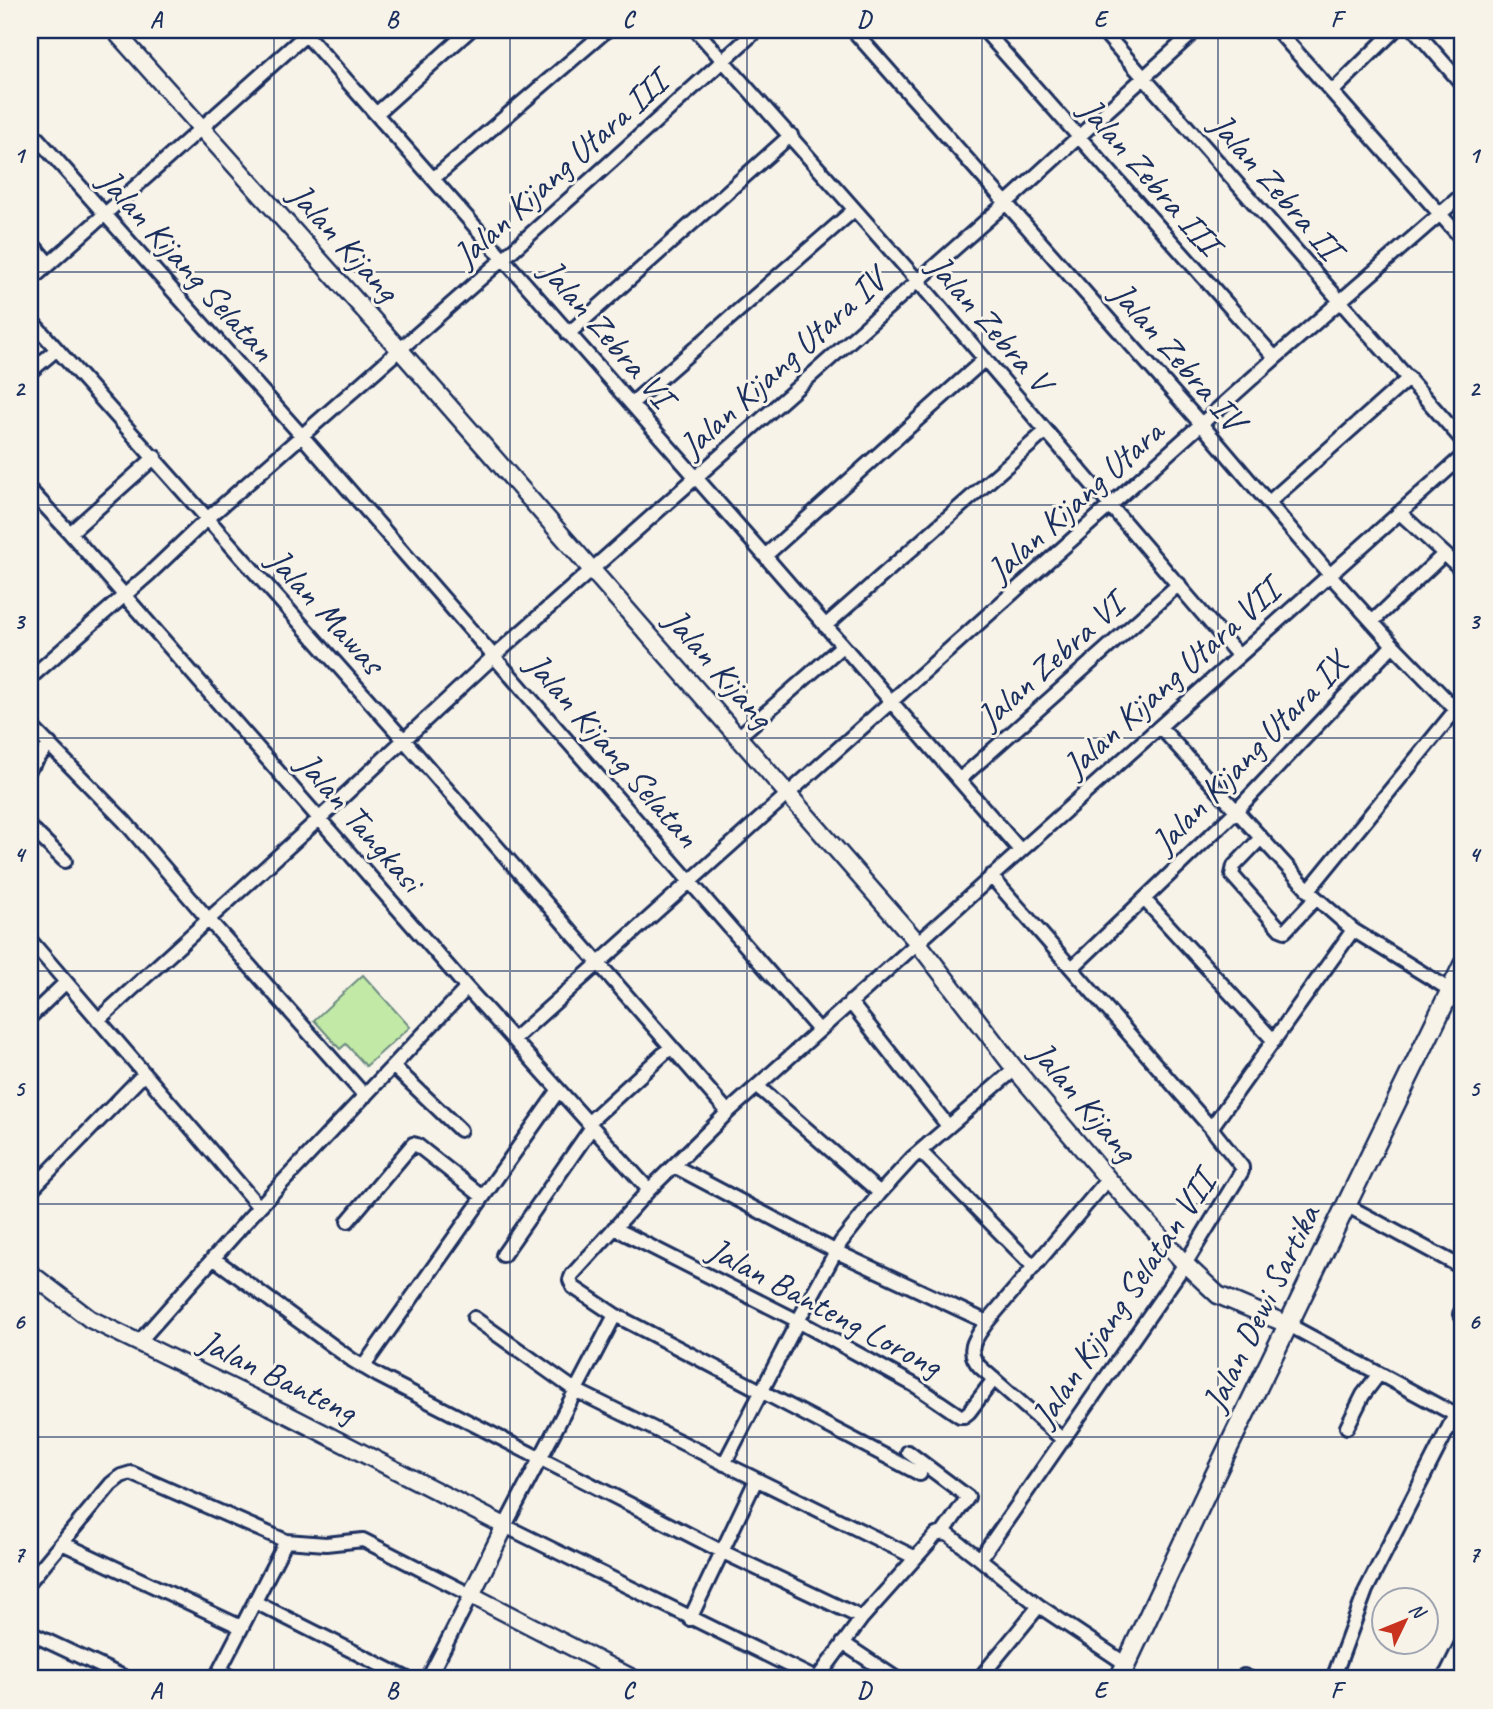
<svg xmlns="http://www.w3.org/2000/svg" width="1493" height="1709" viewBox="0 0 1493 1709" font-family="Caveat,sans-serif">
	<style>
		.green { fill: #c2eaa6; stroke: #6e8c82; stroke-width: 2 }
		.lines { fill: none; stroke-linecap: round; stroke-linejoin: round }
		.minor-casing { stroke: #1b2f5e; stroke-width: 18 }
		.tertiary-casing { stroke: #1b2f5e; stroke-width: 21 }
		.secondary-casing { stroke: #1b2f5e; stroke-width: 23 }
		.minor { stroke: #f7f3e8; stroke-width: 12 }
		.tertiary { stroke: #f7f3e8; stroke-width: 16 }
		.secondary { stroke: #f7f3e8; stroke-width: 18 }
		.grid { fill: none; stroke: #1b2f5e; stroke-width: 2; stroke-opacity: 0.55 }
		.labels { text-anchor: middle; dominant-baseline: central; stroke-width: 6; stroke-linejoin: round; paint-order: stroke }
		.street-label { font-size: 35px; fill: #1b2f5e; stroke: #f7f3e8 }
		.neatline { fill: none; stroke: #1b2f5e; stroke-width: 2.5 }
		.grid-label { font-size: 23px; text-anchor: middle; font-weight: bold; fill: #1b2f5e }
	</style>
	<rect width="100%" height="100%" fill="#f7f3e8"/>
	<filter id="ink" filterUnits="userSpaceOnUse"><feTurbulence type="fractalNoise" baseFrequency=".0143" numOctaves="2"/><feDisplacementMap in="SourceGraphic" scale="14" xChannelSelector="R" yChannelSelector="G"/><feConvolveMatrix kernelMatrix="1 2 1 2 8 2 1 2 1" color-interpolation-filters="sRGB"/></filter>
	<g filter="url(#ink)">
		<path class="green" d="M363 975 410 1027 366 1066 346 1044 340 1049 314 1020Z"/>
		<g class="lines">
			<defs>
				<path id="minor" d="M302 30 765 556 1020 850
					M696 30 917 280 1238 655
					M853 30 1202 425 1330 575 1393 645 1463 717
					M984 30 1275 358
					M1102 30 1463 441
					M1277 30 1463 240
					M1415 30 1463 85
					M1332 92 1395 30
					M376 114 470 30
					M30 130 302 436 819 1030
					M434 178 607 30
					M30 241 49 264
					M30 281 311 30
					M30 319 404 740 728 1112
					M568 334 791 135
					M30 372 56 350
					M631 404 854 210
					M30 490 70 533 467 988 649 1190
					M1268 503 1409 378
					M1400 513 1463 571
					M70 533 155 457
					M765 556 985 359
					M1372 622 1443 555
					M825 626 1046 431
					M30 678 149 574 207 519 504 258 757 30
					M30 725 125 822 208 919 365 1096
					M1160 727 1314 896 1353 930 1450 990
					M737 738 842 646
					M30 768 50 744
					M959 780 1179 584
					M30 827 65 861
					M1260 839 1234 866 1232 875 1280 929 1285 931 1316 898
					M991 876 1211 1128 1242 1167V1171L1185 1264 980 1559 1039 1606 1126 1664
					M1308 891 1463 701
					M1144 899 1274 1041
					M30 940 259 1207
					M1072 968 1235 812 1393 645
					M850 1002 948 1126
					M30 1017 66 982
					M98 1020 320 818 493 657 1006 203 1196 30
					M514 1039 1275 358 1463 194
					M393 1066 460 1130
					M757 1086 880 1193
					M588 1123 670 1048
					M1211 1128 1353 930
					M920 1151 1034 1267
					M674 1166 835 1251 987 1322
					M30 1191 144 1074
					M1346 1205 1463 1268
					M348 1221 413 1144 417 1145 483 1197
					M614 1228 798 1321 916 1386 960 1416H964L969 1412 994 1379
					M503 1255 592 1127
					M213 1258 352 1360 379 1376 723 1552 862 1618
					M1460 1314 1463 1309
					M615 1315 505 1526 816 1679
					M474 1318 575 1390 914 1557
					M1289 1325 1463 1419
					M138 1343 259 1207 467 988
					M363 1367 558 1091
					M1347 1427 1363 1395 1379 1374
					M1062 1439 980 1367C964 1350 976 1338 987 1322L1108 1179
					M908 1452 968 1497 943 1533
					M724 1464 798 1321 841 1242 880 1193 912 1158 1015 1069
					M920 1474 615 1315 573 1287 570 1280 572 1275 649 1190 728 1112 1463 456
					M62 1543 241 1627
					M30 1581 111 1484 121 1476 131 1473 286 1541 326 1544 363 1540 471 1595 428 1679
					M255 1602 408 1679
					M690 1619 756 1480
					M30 1633 128 1679
					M843 1643 897 1679
					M219 1671 235 1679
					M215 1679 286 1541
					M817 1679 862 1618 936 1535 943 1533 949 1535 980 1559
					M979 1679 1039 1606
					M1242 1679 1244 1676 1251 1679
					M1333 1679 1366 1590 1455 1415
					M1444 1679 1463 1641"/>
				<path id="tertiary" d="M114 30 399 349 918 943 1015 1069 1108 1179 1185 1264 1218 1295 1289 1325
					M30 1273 90 1319 286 1414 505 1526 471 1595 634 1679"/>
				<path id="secondary" d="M1119 1679 1212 1481 1463 965"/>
			</defs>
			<use href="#minor" class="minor-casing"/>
			<use href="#tertiary" class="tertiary-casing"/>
			<use href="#secondary" class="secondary-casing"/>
			<use href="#minor" class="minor"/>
			<use href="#tertiary" class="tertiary"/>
			<use href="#secondary" class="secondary"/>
		</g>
	</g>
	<path class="grid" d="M274 30V1679M510 30V1679M747 30V1679M982 30V1679M1218 30V1679M30 272H1463M30 505H1463M30 738H1463M30 971H1463M30 1204H1463M30 1437H1463"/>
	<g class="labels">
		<g class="street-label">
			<text transform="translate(560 169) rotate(-42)">Jalan Kijang Utara III</text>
			<text transform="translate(1150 176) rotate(49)">Jalan Zebra III</text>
			<text transform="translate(1276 186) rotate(49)">Jalan Zebra II</text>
			<text transform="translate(344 242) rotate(48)">Jalan Kijang</text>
			<text transform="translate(187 265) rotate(48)">Jalan Kijang Selatan</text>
			<text transform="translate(990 323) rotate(49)">Jalan Zebra V</text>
			<text transform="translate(607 333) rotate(49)">Jalan Zebra VI</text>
			<text transform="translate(1178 356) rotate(49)">Jalan Zebra IV</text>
			<text transform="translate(782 363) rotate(-42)">Jalan Kijang Utara IV</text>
			<text transform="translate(1075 501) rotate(-42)">Jalan Kijang Utara</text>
			<text transform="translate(326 611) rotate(48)">Jalan Mawas</text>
			<text transform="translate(1050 661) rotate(-42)">Jalan Zebra VI</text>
			<text transform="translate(719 668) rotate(49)">Jalan Kijang</text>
			<text transform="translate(1171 678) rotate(-42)">Jalan Kijang Utara VII</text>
			<text transform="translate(613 750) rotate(49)">Jalan Kijang Selatan</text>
			<text transform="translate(1249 753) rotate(-46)">Jalan Kijang Utara IX</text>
			<text transform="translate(360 822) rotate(49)">Jalan Tangkasi</text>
			<text transform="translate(1084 1101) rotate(50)">Jalan Kijang</text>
			<text transform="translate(1123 1299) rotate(-56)">Jalan Kijang Selatan VII</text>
			<text transform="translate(825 1307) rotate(28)">Jalan Banteng Lorong</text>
			<text transform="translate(1261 1308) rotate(-64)">Jalan Dewi Sartika</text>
			<text transform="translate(278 1376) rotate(26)">Jalan Banteng</text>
		</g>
	</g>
	<rect width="1493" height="1709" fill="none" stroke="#f7f3e8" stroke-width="77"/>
	<g transform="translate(1405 1621) rotate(47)"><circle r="33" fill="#f7f3e8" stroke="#9fa5b1" stroke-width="2"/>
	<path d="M0-5L12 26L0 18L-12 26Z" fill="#c8321e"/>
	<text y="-10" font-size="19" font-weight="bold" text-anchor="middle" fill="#1b2f5e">N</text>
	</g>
	<rect x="38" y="38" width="1416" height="1632" class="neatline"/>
	<g class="grid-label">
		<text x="156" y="27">A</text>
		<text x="392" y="27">B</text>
		<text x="628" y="27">C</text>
		<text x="864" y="27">D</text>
		<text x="1100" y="27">E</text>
		<text x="1336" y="27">F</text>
		<text x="19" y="163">1</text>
		<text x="1474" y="163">1</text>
		<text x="19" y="396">2</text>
		<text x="1474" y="396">2</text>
		<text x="19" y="629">3</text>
		<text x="1474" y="629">3</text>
		<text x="19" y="862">4</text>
		<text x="1474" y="862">4</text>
		<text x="19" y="1096">5</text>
		<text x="1474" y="1096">5</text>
		<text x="19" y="1329">6</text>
		<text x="1474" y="1329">6</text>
		<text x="19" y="1562">7</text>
		<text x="1474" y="1562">7</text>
		<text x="156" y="1698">A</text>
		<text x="392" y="1698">B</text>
		<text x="628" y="1698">C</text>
		<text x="864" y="1698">D</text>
		<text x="1100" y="1698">E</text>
		<text x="1336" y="1698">F</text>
	</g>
</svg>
